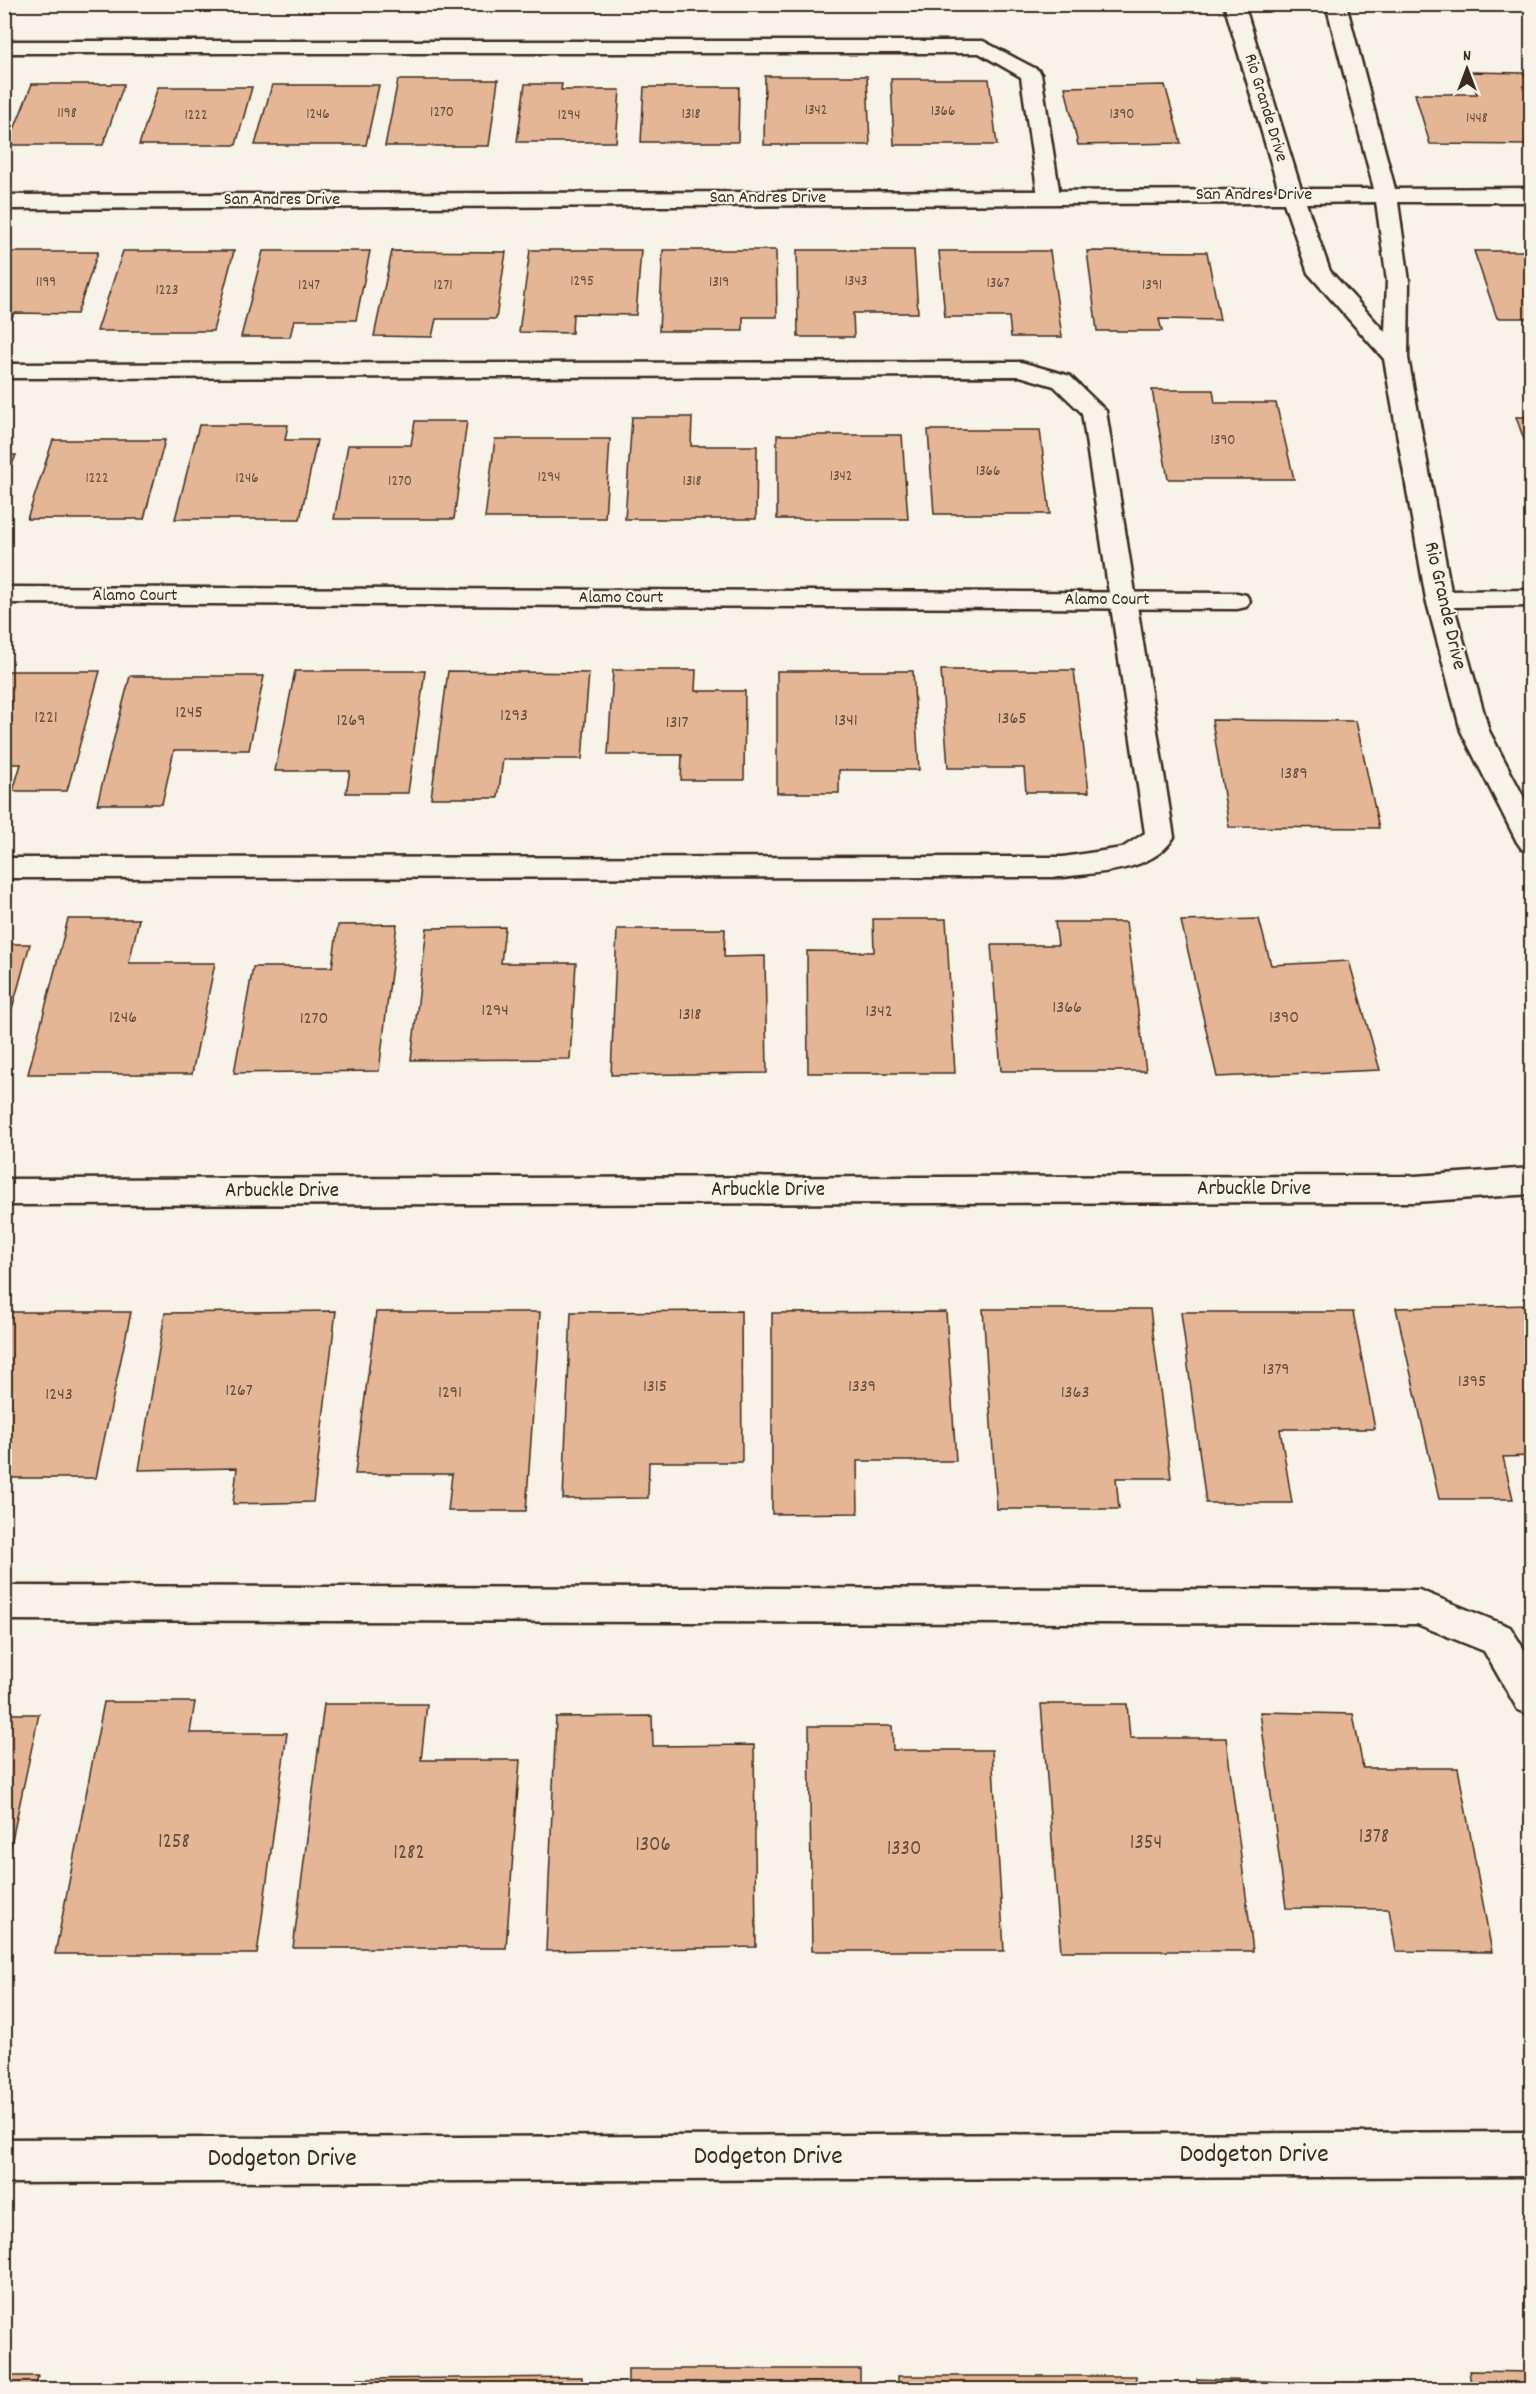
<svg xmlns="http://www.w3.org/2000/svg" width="1536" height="2394" viewBox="0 0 1536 2394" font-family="Dekko,sans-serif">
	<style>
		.building { fill: #e5b695; stroke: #3b2a1e; stroke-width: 1.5 }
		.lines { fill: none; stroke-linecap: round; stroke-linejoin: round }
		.lane-casing { stroke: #3b2a1e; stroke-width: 5 }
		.street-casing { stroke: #3b2a1e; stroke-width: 5 }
		.lane { fill: #f7f3e8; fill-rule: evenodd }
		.street { fill: #f7f3e8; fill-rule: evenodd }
		.labels { text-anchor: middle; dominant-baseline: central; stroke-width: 4.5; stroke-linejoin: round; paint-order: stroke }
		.far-number-label { font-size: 15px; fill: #664d3c }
		.far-street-label { font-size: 18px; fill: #3b2a1e; stroke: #f7f3e8 }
		.number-label { font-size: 18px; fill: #664d3c }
		.street-label { font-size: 21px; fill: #3b2a1e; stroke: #f7f3e8 }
		.near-number-label { font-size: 21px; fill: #664d3c }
		.near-street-label { font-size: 26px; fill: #3b2a1e; stroke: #f7f3e8 }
	</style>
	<rect width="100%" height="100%" fill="#f7f3e8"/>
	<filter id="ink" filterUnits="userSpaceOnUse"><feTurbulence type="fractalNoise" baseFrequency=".0167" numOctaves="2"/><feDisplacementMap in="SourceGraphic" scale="12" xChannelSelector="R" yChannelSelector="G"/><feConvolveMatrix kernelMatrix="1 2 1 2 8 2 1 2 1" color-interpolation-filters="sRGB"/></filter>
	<g filter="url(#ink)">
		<path class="building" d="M1470 72 1524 73 1532 93V145L1430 144 1415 94H1477Z
			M765 76H867L870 145H764Z
			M891 79H989L997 145H894Z
			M398 80H498L489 146H385Z
			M32 84H124L103 145H8Z
			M525 84H562L561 90H620L616 142H517Z
			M272 85H379L366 145H255Z
			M1165 85 1181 143 1078 145 1065 87Z
			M158 87H252L236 145H139Z
			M644 87H739L738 142H641Z
			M530 250H641L636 315 573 314 572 333 519 332Z
			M663 250H776L777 317H743V331H659Z
			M797 250H914L918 313H853L854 337H798Z
			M123 251H234L213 331H97Z
			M263 251H370L356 320H294L290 337H241Z
			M392 251 506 252 496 319H436L432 337 374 336Z
			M939 251H1050L1062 337H1011L1009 317H945Z
			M1087 251 1207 252 1220 320 1159 319 1162 331H1097Z
			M1474 251H1532V318H1497Z
			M4 252H98L77 314 14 313 4 337Z
			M1152 390H1213L1215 403H1276L1294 479H1168Z
			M632 417H692L691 446H757L756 519H625Z
			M1516 417H1532V462Z
			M415 421H467L454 519H334L348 445H411Z
			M199 425H288L285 440H317L300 519H175Z
			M928 430H1040L1050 514H934Z
			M777 435H902L908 519H777Z
			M495 439H610L605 518H485Z
			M53 440H165L144 519H27Z
			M4 455H16L4 485Z
			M613 670H696L695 691H745L744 780H681L682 755H608Z
			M941 670H1074L1089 792H1026L1024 768H948Z
			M4 671H100L67 791H13L21 764H4Z
			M295 671H425L408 793H346L350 771H275Z
			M448 671 589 673 582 759H503L498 798H431Z
			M777 671H913L919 770H839V793H777Z
			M130 676H264L249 750H174L162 804H97Z
			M1212 720 1356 721 1379 828 1229 827Z
			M68 919H139L129 963H215L192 1074H28Z
			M873 919H946L955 1073H808L807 951 874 952Z
			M1259 919 1271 965 1349 961 1380 1070 1217 1077 1181 921Z
			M1055 922H1126L1146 1071H1001L991 945H1058Z
			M397 924 379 1071 234 1073 253 967H332L338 925Z
			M505 927 501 963H576L570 1059 411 1060 427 928Z
			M617 929H725L724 957 765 956 767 1073 611 1075Z
			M4 944H30L4 1038Z
			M1532 1305V1456L1503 1457 1513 1499H1439L1396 1308Z
			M983 1309H1150L1171 1478H1116L1119 1509H997Z
			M336 1311 313 1502 233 1504 237 1468 139 1470 165 1313Z
			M741 1311 742 1462H649L648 1498 563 1499 571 1312Z
			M4 1312H131L96 1478H4Z
			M376 1312H540L526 1511H448L452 1474H355Z
			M946 1312 956 1461H857L858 1513 772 1514V1313Z
			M1181 1312H1353L1375 1429H1280L1292 1503H1206Z
			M104 1702H195L190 1733H287L257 1954H55Z
			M324 1704H427L421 1760H520L506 1948H293Z
			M1041 1704H1127L1130 1738H1226L1253 1951H1061Z
			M1260 1712 1353 1714 1363 1768H1458L1492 1952 1396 1951 1389 1909 1286 1908Z
			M4 1714H39L4 1877Z
			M652 1716 653 1746 754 1745 756 1947 546 1951 556 1717Z
			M809 1726H892L893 1750H992L1004 1951H812Z
			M628 2369H860V2390H628Z
			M1469 2371 1532 2372V2390H1472Z
			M4 2376H38L35 2390H4Z
			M898 2376H1136L1137 2390H898Z
			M582 2377V2390H356L357 2379Z
			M1197 2379 1398 2386 1399 2390H1197Z
			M86 2386H297L296 2390H85Z"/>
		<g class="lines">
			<defs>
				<path id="lane" d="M4 41H983L1038 70 1041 74 1060 196 1057 201H1041L1038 196 1021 77 979 53H4Z
					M1021 362 1070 376 1106 411 1174 837C1153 872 1099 872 1063 877L4 878V858L1063 857 1122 848 1145 833 1082 413 1054 386 1020 376 4 378V364Z
					M4 1586 1419 1590 1510 1627 1532 1662V1715L1518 1710 1484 1651 1417 1624 4 1620Z"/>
				<path id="street" d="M1224 4H1244L1301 189H1374L1326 4H1346L1395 189 1532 188V202H1398L1409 281 1408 358 1451 591 1532 590V606L1454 607 1489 731 1532 813V852L1522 849 1517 842 1461 731 1426 599 1384 359 1308 273 1284 203 4 209V195L1279 190ZM1376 202 1387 281 1385 332 1330 271 1306 203Z
					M4 587 1237 593 1246 595 1250 601 1246 607 1237 609 4 603Z
					M1532 1168V1194L1415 1202 4 1205V1179L1415 1176Z
					M1532 2132V2176L4 2183V2139Z"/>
			</defs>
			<use href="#lane" class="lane-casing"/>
			<use href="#street" class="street-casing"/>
			<use href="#lane" class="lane"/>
			<use href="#street" class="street"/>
		</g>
	</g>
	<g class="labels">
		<g class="far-number-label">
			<text x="816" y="111">1342</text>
			<text x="943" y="112">1366</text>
			<text x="442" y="113">1270</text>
			<text x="67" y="114">1198</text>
			<text x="318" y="115">1246</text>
			<text x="691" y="115">1318</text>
			<text x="1122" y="115">1390</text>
			<text x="196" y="116">1222</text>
			<text x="569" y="116">1294</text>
			<text x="1477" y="119">1448</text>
			<text x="582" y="282">1295</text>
			<text x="856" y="282">1343</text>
			<text x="46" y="283">1199</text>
			<text x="719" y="283">1319</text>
			<text x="998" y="284">1367</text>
			<text x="309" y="286">1247</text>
			<text x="443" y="286">1271</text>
			<text x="1152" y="286">1391</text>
			<text x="167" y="291">1223</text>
			<text x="1223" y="441">1390</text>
			<text x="988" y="472">1366</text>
			<text x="841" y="477">1342</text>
			<text x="549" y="478">1294</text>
			<text x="97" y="479">1222</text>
			<text x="247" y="479">1246</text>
			<text x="400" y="482">1270</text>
			<text x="692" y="482">1318</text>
		</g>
		<g class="far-street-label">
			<text transform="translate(1265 108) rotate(73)">Rio Grande Drive</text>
			<text x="1254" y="195">San Andres Drive</text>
			<text x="768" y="198">San Andres Drive</text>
			<text x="282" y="200">San Andres Drive</text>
			<text x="135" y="596">Alamo Court</text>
			<text x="621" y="598">Alamo Court</text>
			<text x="1107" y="600">Alamo Court</text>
		</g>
		<g class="number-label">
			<text x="189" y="713">1245</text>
			<text x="514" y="716">1293</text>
			<text x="46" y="718">1221</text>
			<text x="1012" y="719">1365</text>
			<text x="351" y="721">1269</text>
			<text x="846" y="721">1341</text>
			<text x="677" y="723">1317</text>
			<text x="1294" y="774">1389</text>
			<text x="1067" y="1008">1366</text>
			<text x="495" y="1011">1294</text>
			<text x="879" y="1012">1342</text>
			<text x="690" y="1015">1318</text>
			<text x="123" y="1018">1246</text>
			<text x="1284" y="1018">1390</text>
			<text x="314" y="1019">1270</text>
			<text x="1276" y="1370">1379</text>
			<text x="1472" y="1382">1395</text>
			<text x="655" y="1387">1315</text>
			<text x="862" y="1387">1339</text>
			<text x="239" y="1391">1267</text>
			<text x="450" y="1393">1291</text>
			<text x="1075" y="1393">1363</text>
			<text x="59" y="1395">1243</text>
		</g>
		<g class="street-label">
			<text transform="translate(1444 606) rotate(77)">Rio Grande Drive</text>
			<text x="1254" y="1190">Arbuckle Drive</text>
			<text x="768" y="1191">Arbuckle Drive</text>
			<text x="282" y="1192">Arbuckle Drive</text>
		</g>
		<g class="near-number-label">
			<text x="1374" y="1838">1378</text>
			<text x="174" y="1843">1258</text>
			<text x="1146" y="1844">1354</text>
			<text x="653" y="1846">1306</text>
			<text x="904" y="1850">1330</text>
			<text x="409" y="1854">1282</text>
		</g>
		<g class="near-street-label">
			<text x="1254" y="2155">Dodgeton Drive</text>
			<text x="768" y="2157">Dodgeton Drive</text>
			<text x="282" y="2159">Dodgeton Drive</text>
		</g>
	</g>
	<rect width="1536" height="2394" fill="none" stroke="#f7f3e8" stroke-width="24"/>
	<rect x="12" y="12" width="1512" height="2370" fill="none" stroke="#3b2a1e" stroke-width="2" filter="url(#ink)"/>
	<g transform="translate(1467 69)" stroke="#f7f3e8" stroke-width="4.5" paint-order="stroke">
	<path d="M0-4.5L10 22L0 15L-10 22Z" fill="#3b2a1e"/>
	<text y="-9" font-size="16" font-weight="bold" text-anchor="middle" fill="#3b2a1e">N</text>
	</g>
</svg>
